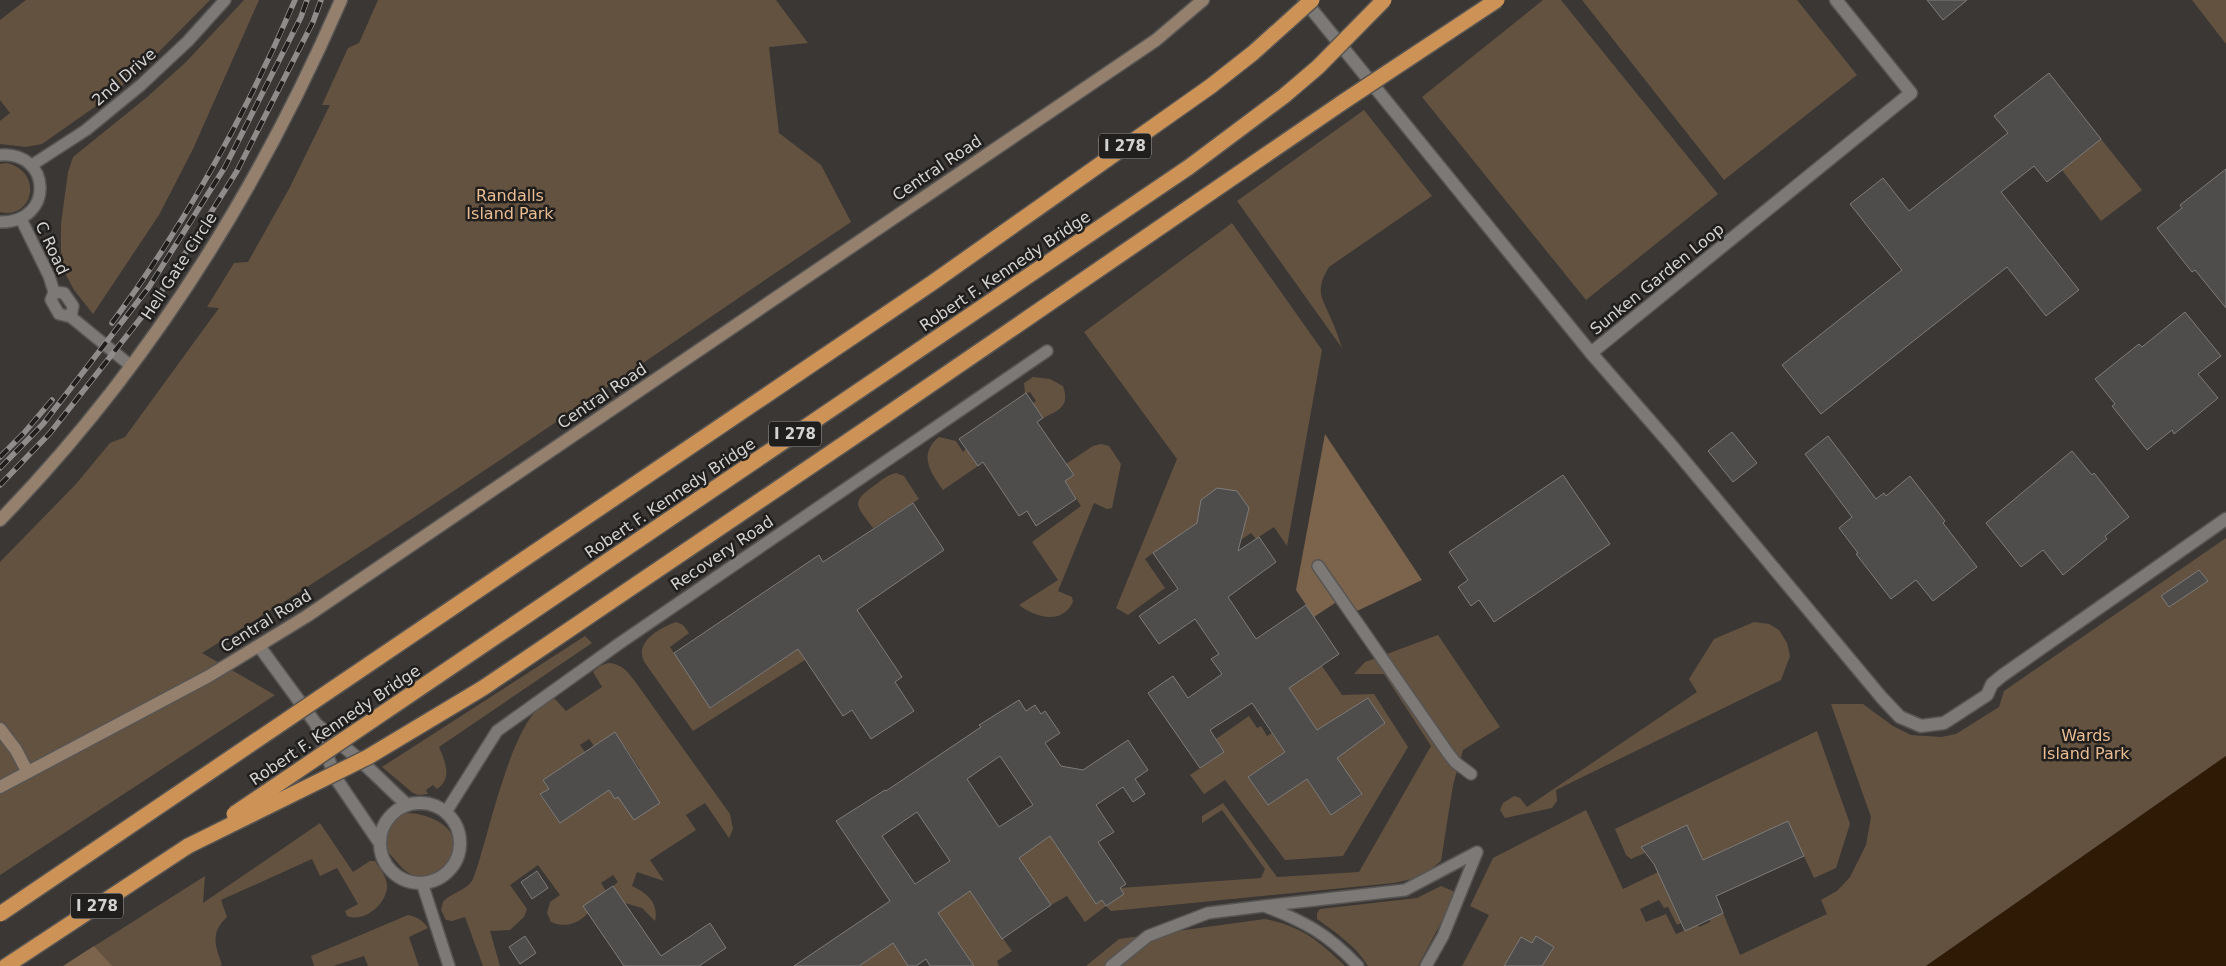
<svg xmlns="http://www.w3.org/2000/svg" width="2226" height="966" viewBox="0 0 2226 966" font-family="'DejaVu Sans',sans-serif">
	<style>
		.green { fill: #645240; fill-rule: evenodd }
		.forest { fill: #7b634c }
		.water { fill: #2f1b05 }
		.building { fill: #4f4d4b; stroke: #7e7c7a; fill-rule: evenodd }
		.lines { fill: none; stroke-linecap: round; stroke-linejoin: round }
		.lane-casing { stroke: #575553; stroke-width: 14 }
		.street-casing { stroke: #575553; stroke-width: 15 }
		.secondary-casing { stroke: #575553; stroke-width: 15 }
		.highway-casing { stroke: #575553; stroke-width: 18 }
		.lane { stroke: #7c7977; stroke-width: 11 }
		.street { stroke: #7c7977; stroke-width: 12 }
		.secondary { stroke: #94806d; stroke-width: 12 }
		.highway { stroke: #cd9255; stroke-width: 15 }
		.rail-casing { stroke: #8f8c8b; stroke-width: 5.5 }
		.rail { stroke: #201f1e; stroke-width: 4; stroke-dasharray: 11; stroke-linecap: butt }
		.highway-bridge-casing { stroke: #575553; stroke-width: 18; stroke-linecap: butt }
		.highway-bridge { stroke: #cd9255; stroke-width: 15 }
		.labels { text-anchor: middle; dominant-baseline: central; stroke-width: 5; stroke-linejoin: round; paint-order: stroke }
		.shield { fill: #201f1e; stroke: #9e9c9b; stroke-width: 1 }
		.shield-label { font-size: 15px; font-weight: bold; fill: #d4d2d1 }
		.street-label { font-size: 16px; fill: #d4d2d1; stroke: #201f1e }
		.park-label { font-size: 16px; fill: #e9bc92; stroke: #201f1e }
	</style>
	<rect width="100%" height="100%" fill="#3a3735"/>
	<path class="green" d="M26 0H210L140 71 99 104 42 144 26 147 0 144V121L10 113 0 100V20Z
		M244 0H259L193 149 159 215 93 314 74 290 65 273 61 251V224L68 172 73 157 146 98 185 63Z
		M378 0H776L808 43 769 47 779 133 821 165 851 222C635 367 423 517 202 653L275 695 0 875V562L76 484 110 443 125 437 219 308 207 307 234 263 248 262 290 187 330 105H322L348 48 359 43Z
		M1543 0H1561L1718 194 1586 300 1422 97Z
		M1582 0H1797L1857 75 1724 180Z
		M2192 0H2226V44Z
		M1364 110 1432 196 1329 267C1314 292 1322 297 1332 321 1336 330 1339 339 1342 348L1237 201Z
		M2101 139 2142 190 2101 221 2062 170Z
		M7 163C44 172 33 220 0 212V164Z
		M1232 223 1322 350 1287 546 1274 527 1256 539 1251 533 1213 559 1153 553 1145 559 1165 588 1128 615 1116 608 1177 459 1084 332Z
		M1033 377 1050 379 1063 386C1070 406 1060 410 1043 418L1033 403 1036 401 1030 392 1025 394 1024 383Z
		M939 437 956 441 963 452 966 449 978 466 943 490C930 472 918 454 939 437Z
		M1101 444 1109 446 1121 464 1112 508 1107 509 1094 503 1058 591 1072 597 1073 602C1062 625 1036 618 1019 605L1058 580 1032 542 1081 506 1065 481 1074 475 1066 464 1093 446Z
		M896 473 904 476 919 499 873 528C857 506 849 503 875 485 882 480 887 475 896 473Z
		M2226 538V756L1926 966H1542L1554 947 1532 943 1521 937 1504 966H1462L1489 915 1470 906 1493 858 1586 810 1623 889 1658 872 1681 923 1677 925 1668 907 1664 908 1659 900 1640 909 1646 922 1666 914 1676 934 1698 925 1699 927 1710 922V919L1723 913 1740 955 1827 914 1821 900 1837 891 1850 877 1866 845 1871 817 1831 704H1863L1893 726 1911 735 1941 737 1956 734 1999 707 2004 691Z
		M676 622 683 625 689 633 670 647 711 708 798 649 805 660 693 731 645 663C633 643 659 628 676 622Z
		M1754 622 1769 624 1779 630 1787 643 1790 656 1781 680 1556 790 1557 801 1552 808 1505 818 1500 810 1503 803 1514 796 1520 798 1527 807 1697 692 1689 679 1714 639Z
		M1438 635 1500 727 1463 750 1453 785 1441 861 1421 877 1394 883 1122 910 1111 911 1106 906 1085 922 1067 896 1051 905 1026 869 1012 862 1050 836 1096 904 1102 900 1106 906 1124 894 1120 888 1261 878 1265 869 1222 810 1202 823V816L1223 803 1277 877 1359 872 1431 746 1384 674H1354L1365 662Z
		M585 636 592 643 439 747C445 761 453 778 437 789L433 785 426 790 428 794 418 795 413 793 382 767Z
		M608 663C622 664 626 670 634 680L730 814 733 829 729 838 705 803 686 815 696 830 650 860 664 881 637 872 632 886C647 893 659 903 655 921L642 908 625 903 613 886 618 882 613 875 601 883 606 891C592 910 577 933 551 922L547 913 550 902 560 895 538 865 510 885 527 909 524 917 510 930 490 931 500 966H483L465 917 452 921 446 920 441 910 443 902C450 893 468 890 473 879 488 843 513 703 555 699L566 711 602 687 593 672 600 666ZM615 732 640 769 560 823 540 795 549 789 543 780 585 752 580 745 589 739 594 746Z
		M1322 666 1342 695 1374 694 1408 747 1343 856 1285 860 1225 780 1204 794 1190 775 1224 752 1216 739 1249 716 1257 728 1261 726 1267 736 1272 733 1285 752 1249 777 1268 805 1307 779 1331 815 1362 795 1337 758 1385 723 1368 698 1317 730 1284 681 1303 678Z
		M1817 731 1850 824 1836 868 1814 878 1788 821 1722 851 1705 863 1687 826 1643 846 1645 853 1631 859 1626 855 1615 829Z
		M405 813C438 813 475 838 441 868 425 883 409 878 396 861 393 857 386 851 385 846 380 831 393 817 405 813Z
		M320 823 353 872 370 861H375C380 869 387 877 387 886 387 904 364 923 347 916L345 911 358 904 337 868 320 876 312 859 221 900 227 917C210 933 215 945 222 965L219 966H63L205 876 203 903Z
		M977 886V902L1012 951 997 961 999 966H974L938 913Z
		M1441 886 1453 891V900L1418 966H1368C1356 946 1335 932 1317 919V913L1320 909 1417 898Z
		M408 915C417 917 423 920 428 928L409 937 419 966H368L364 956 333 966H314L311 956Z
		M1265 919C1301 926 1319 941 1345 966H1086L1119 939Z
		M908 933V966H859Z"/>
	<path class="forest" d="M1325 434 1422 580 1355 612 1344 597 1314 617 1296 590Z
		M94 946 112 966H63Z"/>
	<path class="water" d="M2226 756V966H1926Z"/>
	<path class="building" d="M1927 0H1967L1943 20Z
		M2049 73 2101 139 2047 182 2034 166 2001 192 2079 290 2046 316 2007 267 1821 414 1782 365 1902 270 1850 204 1883 178 1909 211 2008 133 1994 116Z
		M2226 169V308L2195 270 2192 272 2157 228 2182 208 2180 205Z
		M2185 312 2221 356 2198 374 2218 398 2174 434 2172 430 2147 450 2112 406 2115 404 2095 379 2139 344 2142 347Z
		M1026 393 1043 418 1037 422 1074 475 1065 481 1076 499 1036 526 1027 511 1019 516 983 462 978 466 959 439Z
		M1732 432 1757 463 1733 482 1708 451Z
		M1828 436 1876 499 1884 493 1886 496 1910 476 1945 521 1943 523 1977 567 1933 601 1916 580 1891 599 1856 554 1858 553 1839 528 1852 517 1805 454Z
		M2072 451 2092 475 2094 473 2129 517 2105 536 2107 539 2063 575 2043 550 2021 567 1986 523Z
		M1563 475 1610 544 1494 622 1479 600 1471 606 1458 587 1468 580 1449 552Z
		M1217 488 1237 491 1249 508 1238 551 1259 537 1276 562 1228 597 1256 639 1306 605 1339 654 1289 688 1317 730 1368 698 1385 723 1337 758 1362 794 1331 815 1307 779 1268 805 1248 777 1285 752 1252 703 1210 730 1224 752 1200 768 1148 693 1173 676 1188 698 1222 674 1211 659 1219 654 1195 619 1159 644 1139 616 1178 589 1153 553 1197 523 1201 500Z
		M913 503 944 550 857 610 902 677 895 682 914 711 871 739 852 710 843 716 798 649 710 708 674 653 819 555 823 562Z
		M2199 570 2208 581 2169 607 2161 596Z
		M1019 700 1026 711 1035 705 1041 714 1045 711 1060 733 1045 743 1061 766 1083 770 1128 740 1148 770 1135 779 1145 794 1133 802 1123 787 1096 805 1114 832 1098 842 1126 884 1120 888 1124 894 1106 906 1102 900 1096 904 1050 836 1019 858 1051 905 1002 939 970 891 938 913 974 966H930L926 959 916 966H908L893 943 859 966H794L890 901 836 821 885 790 886 791 981 727 979 725ZM1000 756 1033 805 999 827 967 779ZM917 812 950 861 915 884 882 836Z
		M615 732 660 803 634 820 618 797 615 799 609 790 560 823 540 794 549 789 543 780Z
		M1788 821 1804 856 1716 896 1723 913 1685 931 1654 864 1641 847 1687 825 1703 860Z
		M537 871 548 888 532 899 521 882Z
		M613 886 661 956 710 923 726 948 699 966H624L583 906Z
		M525 936 536 953 520 964 509 947Z
		M1536 936 1554 947 1542 966H1504L1521 937 1532 943Z"/>
	<g class="lines">
		<defs>
			<path id="lane" d="M0 155C52 151 55 223 0 222
				M32 165 86 130 141 85 188 41 225 0
				M21 219 49 276 54 292 51 300 59 314 71 317 131 366
				M54 292 64 293 73 306 71 317
				M1318 566 1448 753 1455 762 1471 774
				M446 812 497 731 620 643 1047 351
				M422 883 449 966
				M1111 966 1148 936 1208 913 1264 906
				M1358 966C1328 934 1304 921 1264 906L1405 890 1477 852 1443 936 1426 966"/>
			<path id="street" d="M1304 0 1591 353 1672 446 1882 698 1900 717 1921 726 1944 723 1987 695 1992 684 2003 675 2226 519
				M1591 353 1911 93 1836 0
				M259 646 316 724 360 760 407 805
				M316 724 335 777 379 842
				M380 843a40 40 0 1 1 80 0a40 40 0 1 1-80 0Z"/>
			<path id="secondary" d="M0 520C146 370 258 191 341 0
				M0 729 16 750 27 771
				M0 787 209 676 307 616 1156 40 1203 0"/>
			<path id="highway" d="M6 966 188 846"/>
		</defs>
		<use href="#lane" class="lane-casing"/>
		<use href="#street" class="street-casing"/>
		<use href="#secondary" class="secondary-casing"/>
		<use href="#highway" class="highway-casing"/>
		<use href="#lane" class="lane"/>
		<use href="#street" class="street"/>
		<use href="#secondary" class="secondary"/>
		<use href="#highway" class="highway"/>
		<defs>
			<path id="rail" d="M112 323C186 223 246 114 295 0
				M0 457 24 433 52 400
				M0 468 43 424 149 287 225 167 301 17 307 0
				M0 485 50 433 159 295 237 171 313 22 321 0"/>
		</defs>
		<use href="#rail" class="rail-casing"/>
		<use href="#rail" class="rail"/>
		<defs>
			<path id="highway-bridge" d="M234 814 1189 167 1284 96 1318 67 1384 0
				M188 846 368 757 483 688 879 420 1343 102 1497 0
				M0 914 932 283 1211 86 1253 53 1312 0"/>
		</defs>
		<use href="#highway-bridge" class="highway-bridge-casing"/>
		<use href="#highway-bridge" class="highway-bridge"/>
	</g>
	<g class="labels">
		<g class="shield">
			<rect x="1099" y="133.5" width="52" height="25" rx="4"/>
			<rect x="769" y="421.5" width="52" height="25" rx="4"/>
			<rect x="71" y="893.5" width="52" height="25" rx="4"/>
		</g>
		<g class="shield-label">
			<text x="1125" y="146">I 278</text>
			<text x="795" y="434">I 278</text>
			<text x="97" y="906">I 278</text>
		</g>
		<g class="street-label">
			<text transform="translate(124 77) rotate(-41)">2nd Drive</text>
			<text transform="translate(937 168) rotate(-34)">Central Road</text>
			<text transform="translate(52 248) rotate(65)">C Road</text>
			<text transform="translate(179 266) rotate(-57)">Hell Gate Circle</text>
			<text transform="translate(1005 271) rotate(-34)">Robert F. Kennedy Bridge</text>
			<text transform="translate(1657 279) rotate(-39)">Sunken Garden Loop</text>
			<text transform="translate(602 396) rotate(-34)">Central Road</text>
			<text transform="translate(670 498) rotate(-34)">Robert F. Kennedy Bridge</text>
			<text transform="translate(722 553) rotate(-34)">Recovery Road</text>
			<text transform="translate(266 621) rotate(-32)">Central Road</text>
			<text transform="translate(335 725) rotate(-34)">Robert F. Kennedy Bridge</text>
		</g>
		<g class="park-label">
			<text x="510" y="195">Randalls<tspan x="510" dy="18">Island Park</tspan></text>
			<text x="2086" y="735">Wards<tspan x="2086" dy="18">Island Park</tspan></text>
		</g>
	</g>
</svg>
